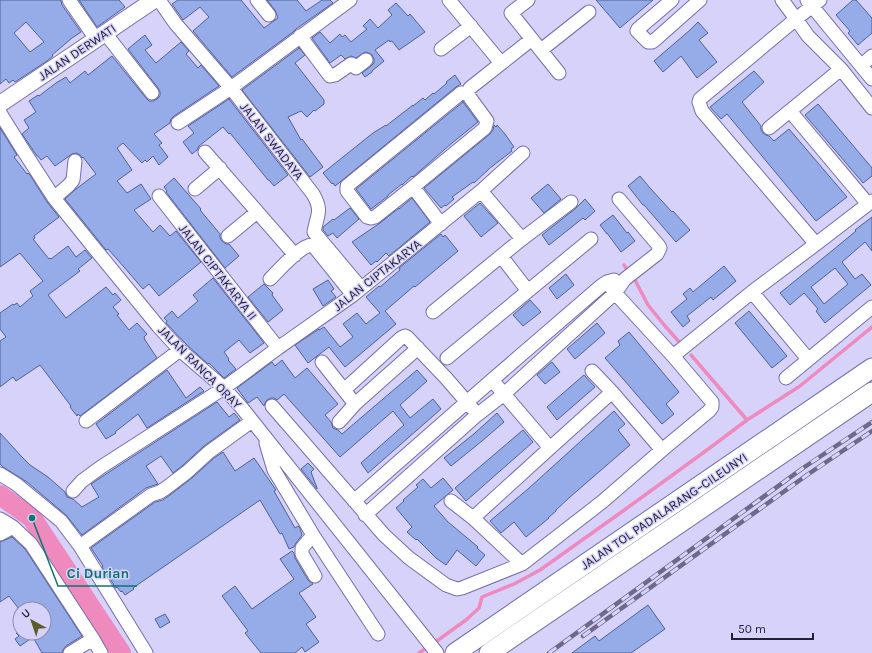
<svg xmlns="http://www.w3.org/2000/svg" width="872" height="653" viewBox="0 0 872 653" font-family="Karla,sans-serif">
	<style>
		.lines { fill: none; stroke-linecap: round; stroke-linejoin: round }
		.stream { stroke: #ee8abd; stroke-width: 3.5 }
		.river { stroke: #ee8abd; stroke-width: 20 }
		.building { fill: #96ace9; stroke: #4e6198; fill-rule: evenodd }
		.minor-casing { stroke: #756eaa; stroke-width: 15 }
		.major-casing { stroke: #756eaa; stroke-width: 18 }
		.highway-casing { stroke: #756eaa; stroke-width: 21 }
		.minor { stroke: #fff; stroke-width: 13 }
		.major { stroke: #fff; stroke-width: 16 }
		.highway { stroke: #fff; stroke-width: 19 }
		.rail-casing { stroke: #6d6988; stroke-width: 4.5 }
		.rail { stroke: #d6d2fa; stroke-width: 3; stroke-dasharray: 9; stroke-linecap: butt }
		.labels { text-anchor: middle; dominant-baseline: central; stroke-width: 3; stroke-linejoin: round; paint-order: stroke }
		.street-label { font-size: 13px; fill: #221f37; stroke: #d6d2fa }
		.leader { fill: none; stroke: #0f766e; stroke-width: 1.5 }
		.callout-dot { fill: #0f766e; stroke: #d6d2fa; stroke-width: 1.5 }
		.callout-label { font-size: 14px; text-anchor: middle; font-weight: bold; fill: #0f766e; stroke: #d6d2fa; stroke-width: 3; stroke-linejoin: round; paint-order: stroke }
	</style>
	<rect width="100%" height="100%" fill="#d6d2fa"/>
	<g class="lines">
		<path class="stream" d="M624 265 628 271
			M635 280 648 305 665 326 681 344
			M691 355 747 420
			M434 643 466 620 479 608 482 597 514 584 540 570 623 511 707 450 747 420 800 386 872 327
			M419 653 428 647"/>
		<path class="river" d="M0 495 32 518 121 653"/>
	</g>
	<path class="building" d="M0 0H61L62 5 81 32 72 38 52 55 53 56 47 61 15 82 13 80 9 83 6 79 0 84ZM26 22 44 42 30 52 14 33Z
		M79 0H119L125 7 97 27Z
		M178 0H241L264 28 278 18 275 10 267 0H297L306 11 322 0H330L333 3 296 29 293 32 232 77 193 31 209 17 200 7 183 20 172 4Z
		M596 0H653L620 28Z
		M853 0H856L872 18V33L858 45 848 33 850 31 836 15Z
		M396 3 408 16 410 14 425 32 399 50 392 41 390 42 389 40 375 50 384 61 372 71V72L365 77 362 73 371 66 374 63V59L372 55 369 53 365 52 356 58 351 56 345 59 341 55 330 63 312 38 320 32 330 43 340 34 342 37 345 35 351 42 367 29 363 26 370 19 378 28 392 15 388 10Z
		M698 22 708 33 699 40 717 62 697 78 681 56 663 72 654 61 690 30Z
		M145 35 152 45 145 50 156 63 181 42 189 51 186 54 198 68 201 65 219 86 174 116 171 119 170 123 154 134 162 143 159 145 168 157 159 165 153 156 147 162 145 160 142 163 123 143 117 148 132 170 117 181 127 193 141 184 151 199 134 210 153 232 160 225 170 236 176 231 201 262 159 296 149 284 143 289 117 259 108 249 106 250 65 199 76 189 96 174 83 157 82 158 80 155 76 153 72 154 55 166 47 156 41 160 38 156H37L22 134 29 128 24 120 36 112 29 101 38 95 39 96 56 83 66 77 70 83 85 71 88 75 112 56 146 98 149 101H153L157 99 160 96V92L158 88 128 49Z
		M299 48 305 55 295 63 324 100V104L315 111 314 110 307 117 301 111 288 117 301 140 302 139 323 167 310 177 242 90Z
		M754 71 764 82 742 102 761 126V130L763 133 766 135 769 136 774 141 789 129 847 197 816 221 727 114 721 119 710 107Z
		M455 75 461 84 456 87 340 182 335 186 333 183 332 184 323 173 373 133 386 125V126L413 105V106L423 98 425 100 433 93 434 94 447 83 446 82Z
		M229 99 288 175 274 186 269 180H268L230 133 229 134 223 127 199 146 197 150 192 154 183 142 194 133 188 126Z
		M463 102 478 122 452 143 413 177 412 176 402 185V184L388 195V196L371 209 356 189Z
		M818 104 872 168V176L863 183 805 115Z
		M494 125 496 127 497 125 505 134 514 147 511 149 512 151 490 168 474 183 473 182 452 197 454 199 446 206 445 205 441 208 424 188 490 134 493 130Z
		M0 128 17 155 14 157 27 174 28 173 30 175 47 202 59 217 34 236 35 238 33 239 49 259 50 258 51 259 68 246 76 257 85 250 92 258 78 269 80 271 48 295 66 318 106 287 113 295 115 293 121 300 113 307 119 314 117 315 129 330 137 323 147 334 144 337 145 340 157 358 80 416 78 414 77 416 70 407 71 406 40 365 16 381 13 377 0 387V341L6 337 0 329V313L13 304 14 305 17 303 20 307 33 296 30 291 43 281 20 253 0 267Z
		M640 176 650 188 672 212 673 211 690 230 676 242 644 205H643L628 186Z
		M174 178 201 209 200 210 220 234V238L222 241 226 244H229L239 256 225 268 166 192 167 191 164 187Z
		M548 184 561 199 544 213 531 198Z
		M412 198 430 222 389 256 386 253 377 262 376 261 371 265 352 242 380 223 399 208V209Z
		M585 199 595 211 585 220 583 218 549 245 542 235 576 208Z
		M480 203 498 223 481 237 464 216Z
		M350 208 359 219 337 238 333 233 328 236 323 230V227L333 219 334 220Z
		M613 215 627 233 628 232 635 241 621 252 607 233V234L600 225Z
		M872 217V251L865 242 842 262 855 279 862 274 871 285 825 323 816 311 818 309 804 293 790 305 780 293 833 250 856 231 855 230ZM835 268 848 284 824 304 811 287Z
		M441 234 443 237 445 235 458 251 415 287 414 286 385 311 396 324 345 367 329 347 308 363 295 345 319 329V330L324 327 340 347 353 337 343 324 357 313 366 324 380 313 366 297 379 286 380 287 400 270 399 268Z
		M724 266 736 281 713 300 711 297 687 316 690 321 683 327 671 312 687 299 683 294 690 288 693 292Z
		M566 274 574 285 557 299 549 288Z
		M213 278 264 343 250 353 239 340 224 352 229 359 228 360 236 369 224 378 209 363 208 364 186 344 166 323 167 321 164 318 172 311 178 318 198 301 193 295Z
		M328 280 334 289 331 291 336 297 323 306 313 289Z
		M264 284 273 293 272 295 283 310 268 322 248 297Z
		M530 300 541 312 523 326 513 315Z
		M749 311 787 356 772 368 735 323Z
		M597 323 605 333 575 359 567 349Z
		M629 332 679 392 666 404 674 414 662 424 605 358 620 345 618 341Z
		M282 360 295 378 307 368 338 404 325 415 331 422 333 428 338 430 342 434 417 370 427 381 400 405 410 418 433 399 441 409 368 473 361 463 404 425 393 411 340 457 284 394 277 400 274 398H271L267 400 265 403 264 406 257 397 248 403 237 388 272 362 275 366Z
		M552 362 560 372 545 384 537 375Z
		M167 370 186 398 200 387 204 391 147 428 138 414 115 432 116 433 106 439 96 424Z
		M584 375 595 387 557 420 547 407Z
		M217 402 229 417 234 413 240 420 204 446 182 466 173 473 161 456 146 466 158 484 146 488 82 535 66 515 27 482 3 467 0 464V433L22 457 30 465 48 477 65 492 67 497 73 499 82 507 99 497 91 484 106 474Z
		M614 411 625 424 618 430 630 445 570 497 556 510V511L548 518H549L526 537 514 522 501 533 490 521 528 489Z
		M497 413 504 422 482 441 451 466 444 458 475 433Z
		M523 430 533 442 466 501 455 488Z
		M223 452 235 471 254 458 276 490 274 491 295 528 298 526 300 528 302 535 296 543 294 547 289 549 282 533 280 534 260 500 133 588 134 589 125 595 122 591 121 592 117 587 115 588V587L108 575 102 567 103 566 91 548 155 502 163 500 170 495 192 478 214 458Z
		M308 463 314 469 311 472 317 488V489L301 469Z
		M443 478 453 490 434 506 448 522 478 547 477 548 485 555 476 566 457 550 446 565 436 558 417 539 416 540 407 532 412 527 396 508 404 501 403 500 418 487 416 485 423 479 431 488Z
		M12 537 25 549 82 636 66 646 63 650 62 653H42L33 637 20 646 15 639 19 636 16 633H44V609H37L34 604 26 609H19L9 596 0 602V542Z
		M292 551 294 553 295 558 308 580 313 584 299 593 316 617 306 624 319 642 305 652 302 647 295 653H261L245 633 248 631 222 596 235 586 252 609 294 579 280 559Z
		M648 605 665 629 631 653H572L595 636 599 641Z
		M165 614 170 622 160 628 155 619Z"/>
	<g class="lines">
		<defs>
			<path id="minor" d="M69 0 96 39
				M159 0 175 23 231 88 313 194C323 211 317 215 314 232L361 288
				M257 0 269 15
				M449 0 501 63
				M528 0 511 13 559 73
				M672 0 638 29 637 31 648 42H652L656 39 700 0
				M782 0 796 19 700 99 699 102 702 111 816 244
				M807 0 872 79
				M820 0 796 19 808 36 841 69 872 108
				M105 33 152 93
				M300 36 330 76 335 75 351 64H352L356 68 357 67 366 60
				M441 49 471 26
				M541 50 589 12
				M861 66 872 56
				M470 88 532 39
				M461 93H463L468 95 487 121 485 128 413 187 375 217 371 218 367 217 347 191V186Z
				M790 111 868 204
				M0 113 23 150 54 198 91 244 158 326 180 350 224 388 242 408 437 653
				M178 123 231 88 350 0
				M769 128 841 69
				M205 152 295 255
				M413 187 441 224
				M195 189 220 168
				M481 191 522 239 571 202
				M159 196 278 348
				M54 198 69 185 73 180 75 161
				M228 236 257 212
				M522 239 501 256 528 291 591 239
				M270 279C278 271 301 245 312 245L316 249 353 295
				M752 292 808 359
				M433 312 501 256
				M673 356 752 292 816 244 872 201
				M447 358 528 291
				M322 362 355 404 418 348
				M592 371 612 392
				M786 378 872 307
				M492 380 550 448 612 392 662 450 709 411 712 407V402L673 356 615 293 607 282
				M344 390 401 338 405 336 407 337 446 378 472 408
				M272 406 384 535 409 558 446 585 457 589 462 588 522 564 602 502 662 450
				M86 421 180 350
				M339 422 355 404
				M266 443 274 470 313 535 378 634
				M0 474 16 484 61 521 80 546 146 653
				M73 491 82 481 101 467 224 388 278 348 353 295 481 191 523 153
				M354 501 492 380 601 286 607 282 614 280
				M451 501 473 518
				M365 515 477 415 504 394 615 293 625 279 657 254 660 248 659 246 619 199
				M0 519 13 527 31 544 93 639 101 653
				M0 534 13 527
				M313 535 302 548V554L315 576
				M80 546 144 500 151 495 160 492 166 488 187 472 209 452 252 421
				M522 564 473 518 550 448
				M70 653 93 639"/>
			<path id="major" d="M0 104 154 0"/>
			<path id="highway" d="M455 653 872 368
				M489 653 872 392"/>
		</defs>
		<use href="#minor" class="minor-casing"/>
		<use href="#major" class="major-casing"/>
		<use href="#highway" class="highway-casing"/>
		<use href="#minor" class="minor"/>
		<use href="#major" class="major"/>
		<use href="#highway" class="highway"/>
		<defs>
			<path id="rail" d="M583 636 807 475 872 431
				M549 653 803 468 872 422"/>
		</defs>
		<use href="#rail" class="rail-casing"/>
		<use href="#rail" class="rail"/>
	</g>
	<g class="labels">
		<g class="street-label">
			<text transform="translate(77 52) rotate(-34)">JALAN DERWATI</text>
			<text transform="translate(272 141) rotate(52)">JALAN SWADAYA</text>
			<text transform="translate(218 272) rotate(52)">JALAN CIPTAKARYA II</text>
			<text transform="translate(377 275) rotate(-38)">JALAN CIPTAKARYA</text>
			<text transform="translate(200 367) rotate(45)">JALAN RANCA ORAY</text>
			<text transform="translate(664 511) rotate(-34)">JALAN TOL PADALARANG–CILEUNYI</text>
		</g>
	</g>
	<path class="leader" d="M32 518L58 586H137"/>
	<circle class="callout-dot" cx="32" cy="518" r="4"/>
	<g class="callout-label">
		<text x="98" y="578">Ci Durian</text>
	</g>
	<g transform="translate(32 621) rotate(320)"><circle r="19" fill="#d6d2fa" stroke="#8e8aac"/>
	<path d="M0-3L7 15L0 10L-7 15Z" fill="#5c5c29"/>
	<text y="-6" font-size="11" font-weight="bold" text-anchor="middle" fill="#221f37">U</text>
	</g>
	<path d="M732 633v6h81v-6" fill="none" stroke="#221f37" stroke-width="2"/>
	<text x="738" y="633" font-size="12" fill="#221f37" stroke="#d6d2fa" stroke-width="3" paint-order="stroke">50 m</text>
</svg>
